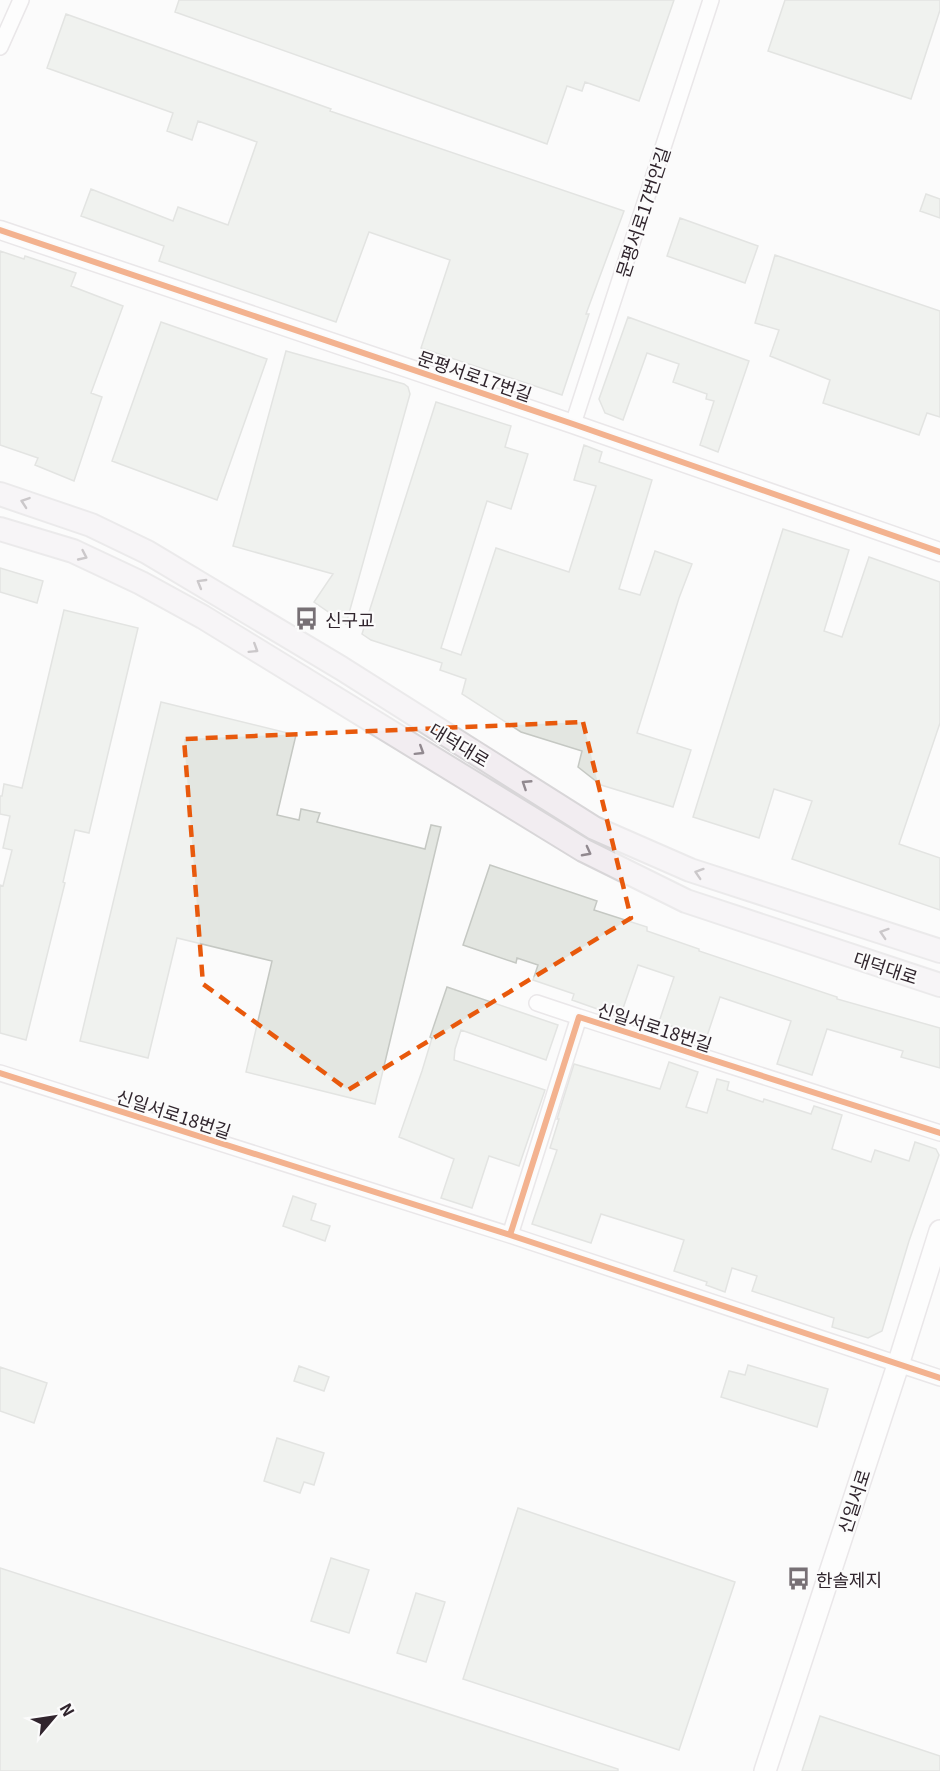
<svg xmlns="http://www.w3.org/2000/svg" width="940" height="1771" viewBox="0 0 940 1771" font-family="Georgia,'Noto Sans KR',serif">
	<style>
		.building { fill: #e3e6e1; stroke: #c5c8c3; stroke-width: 1.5 }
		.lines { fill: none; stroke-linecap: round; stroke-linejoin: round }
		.minor-casing { stroke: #d4ced2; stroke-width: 18 }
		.tertiary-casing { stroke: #d4ced2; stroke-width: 21 }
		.secondary-casing { stroke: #d4ced2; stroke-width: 24 }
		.primary-casing { stroke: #d8d6d8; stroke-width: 26 }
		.minor { stroke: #fefefe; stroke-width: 15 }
		.tertiary { stroke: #fefefe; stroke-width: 18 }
		.secondary { stroke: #fefefe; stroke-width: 21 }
		.primary { stroke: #f2edf1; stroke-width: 22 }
		.cycleway-casing { stroke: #fbfbfb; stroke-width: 10 }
		.cycleway { stroke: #e8590c; stroke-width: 6 }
		.oneway { stroke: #91898f }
		.marked { fill: none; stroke: #e8590c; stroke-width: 4.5; stroke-dasharray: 12 8; stroke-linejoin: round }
		.labels { text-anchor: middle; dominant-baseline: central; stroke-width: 4.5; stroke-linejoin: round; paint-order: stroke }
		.street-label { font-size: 18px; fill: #30252d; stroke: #fbfbfb }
		.poi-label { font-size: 18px; fill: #30252d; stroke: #fbfbfb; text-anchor: start }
	</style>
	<rect width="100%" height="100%" fill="#fbfbfb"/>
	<path class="building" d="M179 0H674L639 101 585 82 582 91 567 86 547 144 175 12Z
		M785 0H940V10L911 99 768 51Z
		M66 14 331 109 330 111 624 211 586 314H589L562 395 421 348 450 260 369 232 336 322 159 261 164 246 81 216 91 189 173 221 178 207 228 225 257 142 198 121 192 140 167 131 173 113 47 68Z
		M926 194 940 199V218L920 211Z
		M680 218 758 246 745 283 667 256Z
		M0 251 24 259 25 256 76 273 71 286 123 306 91 393 102 397 74 481 35 465 38 458 0 445Z
		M775 255 940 311V417L927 413 919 435 823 403 830 380 770 356 779 330 755 323Z
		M628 317 749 361 718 452 700 445 714 401 706 399 707 394 673 382 679 364 647 353 623 420 605 413 599 399Z
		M161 322 267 359 217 500 112 461Z
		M286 351 404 384 408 387 410 394 346 624 314 602 333 574 233 546Z
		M436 402 511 426 505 447 528 454 511 509 487 501 441 648 461 655 496 548 569 572 596 486 574 480 584 445 602 452 599 462 652 480 619 589 640 595 655 551 692 564 679 598 637 733 691 750 673 807 601 785 578 767 582 751 521 732 462 694 466 679 440 670 442 663 371 640 362 634Z
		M783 529 849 550 824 631 842 637 869 557 940 582V723L899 844 940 858V910L792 859 812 801 774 789 759 838 693 817Z
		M0 568 43 581 37 603 0 592Z
		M64 610 138 628 89 833 75 830 63 882 65 883 26 1040 0 1033V885L3 886 12 850 3 848 10 816 0 814V796H2L4 784 22 788Z
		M161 702 296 735 277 815 299 820 301 809 320 813 317 822 425 849 431 825 441 827 375 1104 246 1072 272 961 177 938 148 1058 80 1041Z
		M490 865 597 901 594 910 647 927V931L699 949V951L837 997V999L940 1028V1068L901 1057 903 1051 827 1029 812 1075 777 1064 791 1021 720 997 705 1042 679 1033 680 1029 659 1022 674 977 638 965 620 1017 572 1000 574 994 533 980 538 965 517 958 516 963 463 945Z
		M447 987 558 1025 546 1060 461 1030 455 1049 454 1060 545 1090 519 1166 489 1156 472 1208 441 1198 454 1159 399 1137 422 1071 432 1038 430 1037Z
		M669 1062 698 1072 686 1107 707 1113 717 1079 729 1082 727 1090 763 1102 764 1099 811 1114 814 1106 842 1115 832 1149 871 1162 875 1150 909 1161 915 1142 936 1149 939 1155 909 1241 882 1331 868 1338 832 1327 834 1318 752 1291 757 1276 732 1268 725 1292 706 1285 707 1282 674 1271 684 1240 633 1224 601 1214 591 1243 532 1224 557 1150 550 1148 559 1119H557L574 1064 660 1089Z
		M293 1196 316 1204 311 1220 330 1226 325 1241 283 1226Z
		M748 1365 828 1389 817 1427 721 1397 729 1371 745 1375Z
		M299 1366 329 1377 324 1391 294 1381Z
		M0 1367 47 1383 34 1423 0 1411Z
		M277 1438 324 1453 314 1485 304 1482 300 1493 264 1481Z
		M518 1508 735 1582 679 1750 463 1679Z
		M331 1558 369 1570 349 1633 311 1621Z
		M0 1568 618 1769V1771H0Z
		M416 1593 445 1602 426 1662 397 1653Z
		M820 1716 940 1756V1771H802Z"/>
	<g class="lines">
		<defs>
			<path id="minor" d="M0 47 21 0
				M573 424 711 0
				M537 1003 579 1017
				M0 1073 510 1235 940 1378
				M510 1235 579 1017 940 1133"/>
			<path id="tertiary" d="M0 230 573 424 940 552"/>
			<path id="secondary" d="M765 1771 898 1365 940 1231"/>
			<path id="primary" d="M0 494 91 525 147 552 341 668 594 828 690 870 940 951
				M0 529 73 551 141 583 203 617 583 850 686 901 940 985"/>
		</defs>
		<use href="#minor" class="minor-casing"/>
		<use href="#tertiary" class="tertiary-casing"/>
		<use href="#secondary" class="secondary-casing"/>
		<use href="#primary" class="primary-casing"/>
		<use href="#minor" class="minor"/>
		<use href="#tertiary" class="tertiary"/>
		<use href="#secondary" class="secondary"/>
		<use href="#primary" class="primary"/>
		<defs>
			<path id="cycleway" d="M0 230 573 424 940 552
				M0 1073 510 1235 940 1378
				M510 1235 579 1017 940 1133"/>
		</defs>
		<use href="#cycleway" class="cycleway-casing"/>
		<use href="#cycleway" class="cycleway"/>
	</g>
	<defs><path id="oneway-chevron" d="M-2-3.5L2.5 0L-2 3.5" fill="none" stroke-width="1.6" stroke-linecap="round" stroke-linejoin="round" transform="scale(1.5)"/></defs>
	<g class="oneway">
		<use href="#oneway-chevron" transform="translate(25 502) rotate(-161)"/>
		<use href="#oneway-chevron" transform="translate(83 556) rotate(25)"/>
		<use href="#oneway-chevron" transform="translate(201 583) rotate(-150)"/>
		<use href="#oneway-chevron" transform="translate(254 649) rotate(32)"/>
		<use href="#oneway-chevron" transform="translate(420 751) rotate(32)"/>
		<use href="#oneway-chevron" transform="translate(526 784) rotate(-147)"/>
		<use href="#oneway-chevron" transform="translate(587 852) rotate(28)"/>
		<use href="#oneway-chevron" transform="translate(699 873) rotate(-162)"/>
		<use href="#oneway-chevron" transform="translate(884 933) rotate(-162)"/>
	</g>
	<path d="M0 0H940V1771H0ZM583 722 631 918 348 1090 203 984 184 739Z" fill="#fbfbfb" fill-opacity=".55" fill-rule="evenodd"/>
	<path class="marked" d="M583 722 631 918 348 1090 203 984 184 739Z"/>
	<defs>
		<symbol id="bus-bare" viewBox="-9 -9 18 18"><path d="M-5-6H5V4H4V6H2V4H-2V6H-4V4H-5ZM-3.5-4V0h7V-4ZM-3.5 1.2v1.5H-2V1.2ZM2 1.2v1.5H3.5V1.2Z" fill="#777075" stroke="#fbfbfb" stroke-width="2.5" paint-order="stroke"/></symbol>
	</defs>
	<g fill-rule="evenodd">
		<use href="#bus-bare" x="290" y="602" width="33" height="33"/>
		<use href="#bus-bare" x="782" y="1562" width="33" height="33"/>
	</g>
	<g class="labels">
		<g class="street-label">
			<text transform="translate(642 212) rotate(-72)">문평서로17번안길</text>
			<text transform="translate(475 375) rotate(19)">문평서로17번길</text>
			<text transform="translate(460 744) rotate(31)">대덕대로</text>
			<text transform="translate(886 967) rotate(18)">대덕대로</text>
			<text transform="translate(655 1026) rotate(18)">신일서로18번길</text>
			<text transform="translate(174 1113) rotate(18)">신일서로18번길</text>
			<text transform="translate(853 1501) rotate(-72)">신일서로</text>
		</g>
		<g class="poi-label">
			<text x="325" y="619">신구교</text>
			<text x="816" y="1579">한솔제지</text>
		</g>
	</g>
	<g transform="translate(54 1717) rotate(61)" stroke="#fbfbfb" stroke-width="4.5" paint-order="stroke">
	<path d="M0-4.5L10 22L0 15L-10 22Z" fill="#30252d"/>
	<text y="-9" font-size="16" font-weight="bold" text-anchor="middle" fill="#30252d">N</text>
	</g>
</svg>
